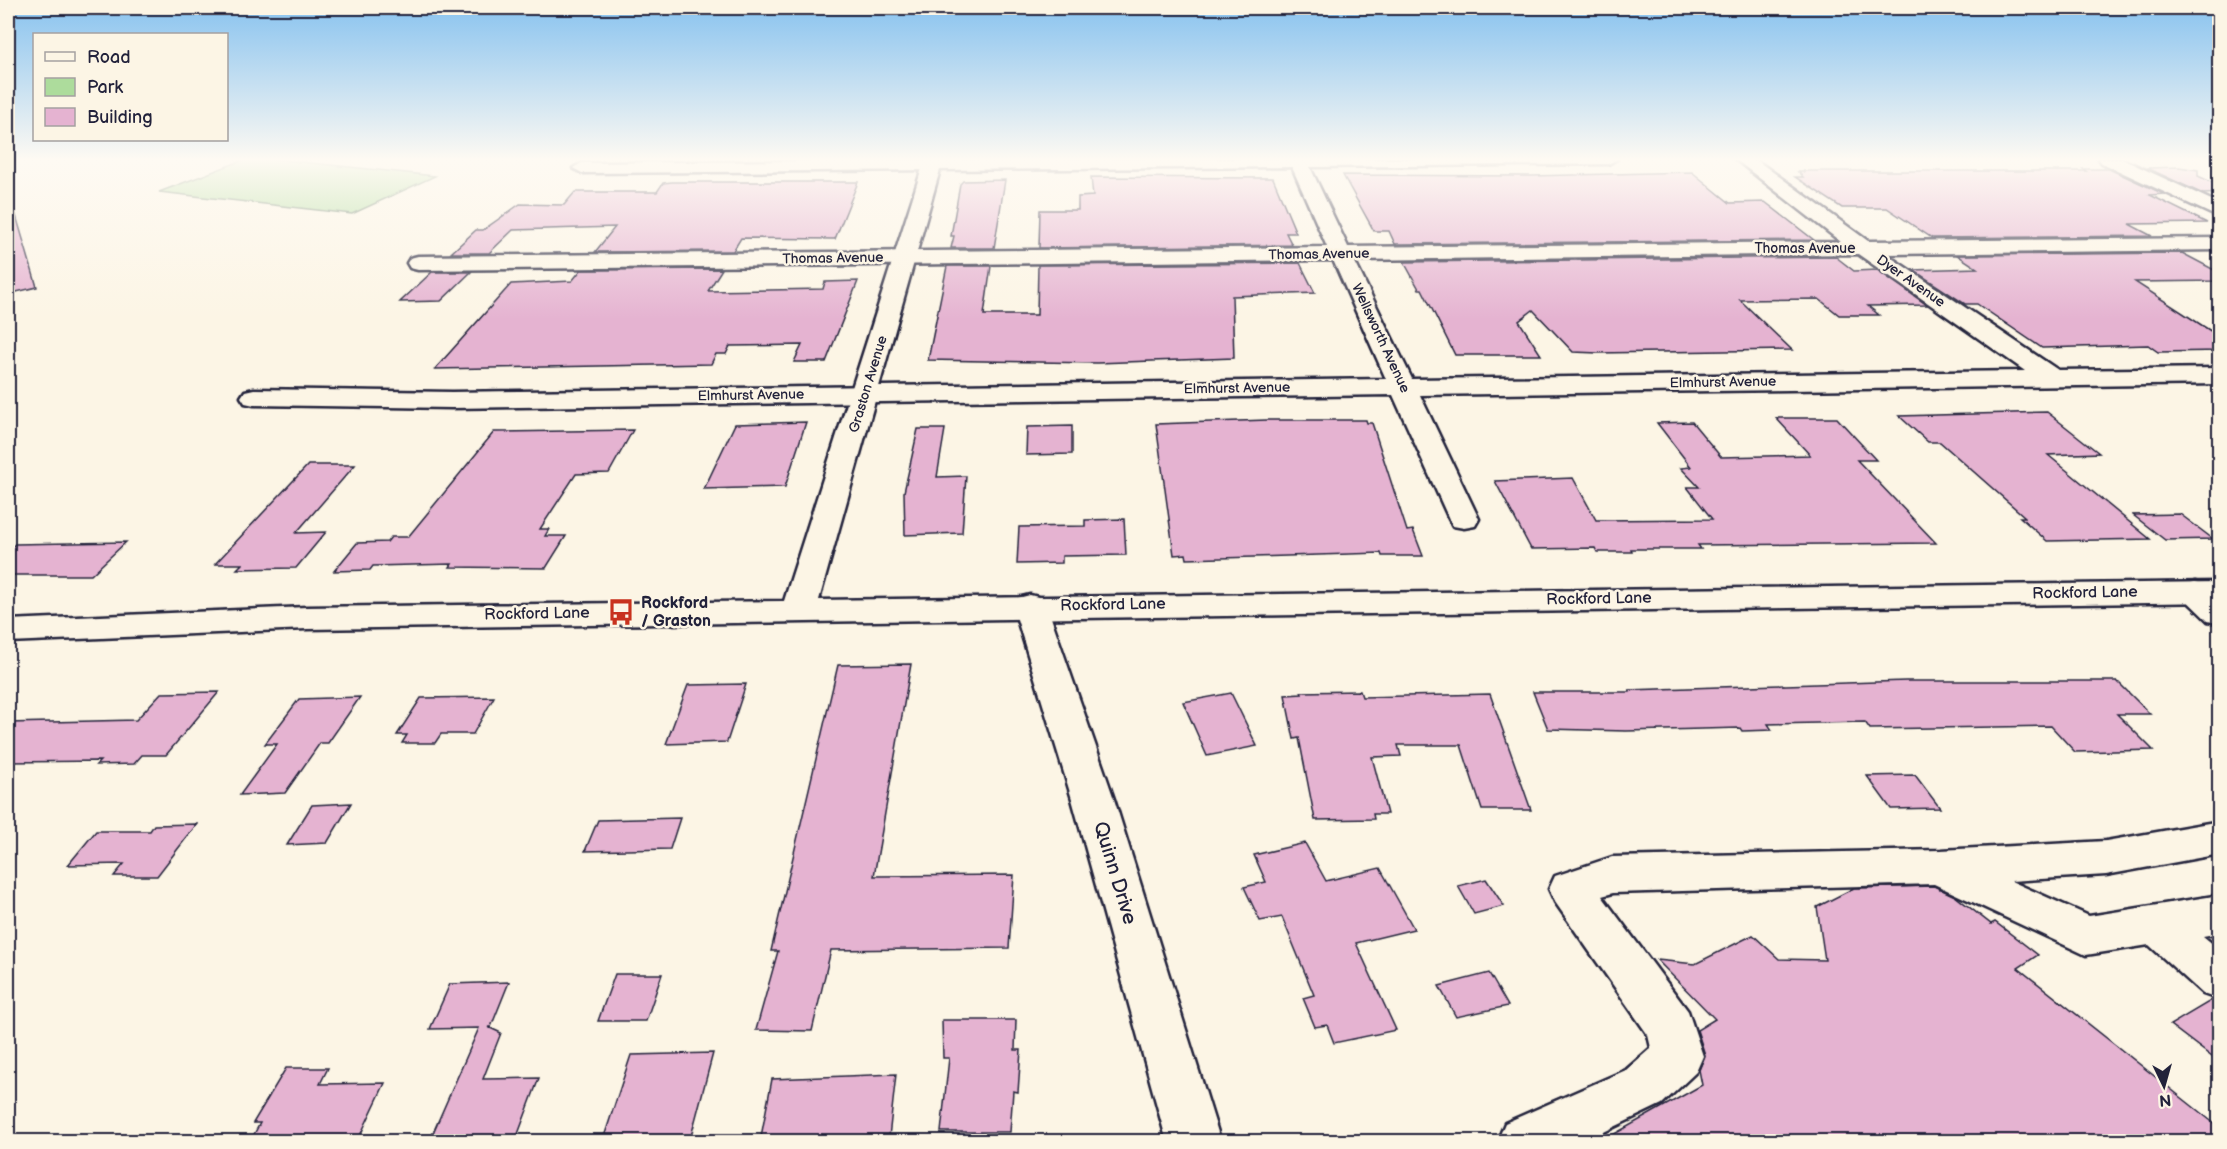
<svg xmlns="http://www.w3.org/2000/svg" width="2227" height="1149" viewBox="0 0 2227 1149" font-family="'Balsamiq Sans',sans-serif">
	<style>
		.green { fill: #addc9c; stroke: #687f6c; stroke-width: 1.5 }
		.building { fill: #e5b3d1; stroke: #22223b; stroke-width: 1.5 }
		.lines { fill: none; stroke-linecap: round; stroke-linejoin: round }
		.street-casing { stroke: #22223b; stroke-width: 5 }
		.secondary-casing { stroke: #22223b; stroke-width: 5 }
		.street { fill: #fcf5e5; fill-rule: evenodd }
		.secondary { fill: #fcf5e5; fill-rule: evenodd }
		.labels { text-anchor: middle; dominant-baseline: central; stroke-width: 5; stroke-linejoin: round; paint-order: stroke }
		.far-street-label { font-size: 14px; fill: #22223b; stroke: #fcf5e5 }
		.street-label { font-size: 16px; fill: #22223b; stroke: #fcf5e5 }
		.poi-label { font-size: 16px; font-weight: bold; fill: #22223b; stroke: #fcf5e5; text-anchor: start }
		.near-street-label { font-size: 20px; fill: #22223b; stroke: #fcf5e5 }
	</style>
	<rect width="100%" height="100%" fill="#fcf5e5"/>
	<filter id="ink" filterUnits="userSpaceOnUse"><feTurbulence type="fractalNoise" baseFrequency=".0167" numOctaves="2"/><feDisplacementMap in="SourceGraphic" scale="12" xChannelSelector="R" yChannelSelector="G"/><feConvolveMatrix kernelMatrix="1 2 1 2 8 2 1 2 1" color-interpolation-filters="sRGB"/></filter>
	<g filter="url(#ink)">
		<path class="green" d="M246 159H274L435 176 352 214 159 192Z"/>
		<path class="building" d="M2179 167 2198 170V176L2220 186V193L2203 194 2147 168Z
			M2083 169H2109L2164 194 2150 195 2207 223 2129 224 2152 236 1932 238 1887 208H1842L1795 177H1803L1798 172H1805L1803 171H2086Z
			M1692 172 1730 203 1765 202 1814 240 1395 244 1389 231H1374L1343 175 1530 176Z
			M1091 177 1273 178 1296 233H1286L1292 245 1039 248 1040 210H1078V197L1093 196Z
			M1005 180 994 248H951L954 236H951L960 184 963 181Z
			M672 182H858L835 239 741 238 733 251 595 252 615 227 513 230 489 253H451L476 230H483L520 204 564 205 575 192H657L663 183Z
			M15 212 37 287 8 294V213Z
			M2182 253 2220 273V281L2135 282 2220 337V351L2158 352 2148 345 2042 348 1977 304H1965L1913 270 1977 268 1957 255Z
			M1836 257 1854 271 1877 270 1927 305 1868 306 1879 315H1839L1819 299 1740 300 1792 350 1598 353 1573 352 1533 310 1519 321 1541 355H1455L1422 289H1419L1404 262Z
			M1300 263 1315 293 1232 296 1234 358 1097 363 928 360 947 266H991L984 315H1037L1038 265Z
			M722 269 708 291 823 289 825 282 858 281 826 362H794L802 345 730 346 726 354H716L711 364 435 369 511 284 572 281 581 270Z
			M432 272H471L441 301 400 302Z
			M2047 412 2099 453 2048 455 2150 539 2047 541 2020 517H2025L1940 442H1928L1899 416Z
			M1776 418H1837L1876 460H1857L1936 543 1698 545 1701 549H1631L1632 552H1597L1595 548 1531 549 1495 481 1573 478 1596 520 1712 519 1687 487H1699L1681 468 1691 467 1657 423 1692 422 1721 457 1810 455Z
			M1267 420H1366L1367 423H1372L1407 531 1413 530 1423 556H1382L1381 553 1187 559 1186 554 1174 555 1156 424Z
			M806 422 785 487 704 489 735 424Z
			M1072 426V454L1026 455 1027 427Z
			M918 429H945L937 477 966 476 962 533 905 535 904 492Z
			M633 430 609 473 576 474 540 529H549L545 536H566L546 568 450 567 452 564 373 566 370 570 334 571 357 543 387 542 391 537H408L494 432Z
			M308 465H355L296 533 326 532 296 568 237 569 242 564H215Z
			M2180 514 2213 539 2165 540 2133 515Z
			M1124 519 1126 555 1062 556V563L1017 564 1019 527 1085 526V520Z
			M126 542 91 575H8V551L15 544Z
			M911 664 874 876 1014 875 1009 948 831 950 812 1031 756 1030 778 951H771L838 665Z
			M1906 681H2117L2150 714H2117L2153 750 2075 752 2051 726 1870 729 1865 722 1768 724 1772 730 1742 731 1740 728 1626 731 1548 729 1533 692H1630L1629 690Z
			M746 684 727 742 666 744 688 685Z
			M1360 691 1362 697 1490 694 1531 810H1482L1461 745H1398L1401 756 1372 757 1387 814H1373L1374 819 1315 820 1299 738 1294 739 1285 695 1302 694 1301 692Z
			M219 692 166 755H142L134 764 96 765 100 761 8 762V723L136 720 161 693Z
			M1231 693 1257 746 1207 756 1183 702Z
			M360 697 328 743H320L285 793 240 795 277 744H265L299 699Z
			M494 697 473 734H441L435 743H402L407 735H397L421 698Z
			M1915 775 1940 808 1891 809 1867 776Z
			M351 803 327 843 287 845 312 805Z
			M680 818 670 849 585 851 598 820Z
			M197 824 157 876H114L124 864 68 865 96 831H150L154 825Z
			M1305 843 1326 881 1380 868 1414 929 1356 943 1396 1030 1334 1043 1327 1025 1315 1027 1303 998 1314 995 1282 917 1260 921 1244 887 1266 882 1254 855Z
			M1486 879 1504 906 1474 914 1458 886Z
			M1934 886 1955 896 1991 924 1995 922 2038 955 2018 968 2220 1128V1142H1600L1702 1085 1699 1070 1705 1055 1697 1030 1715 1019 1657 960 1695 964 1753 935 1779 959 1825 960 1817 907 1854 888Z
			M1489 973 1508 1006 1456 1017 1439 986Z
			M615 974H662L646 1021H598Z
			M509 982 491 1027H488L501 1033 483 1079 539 1078 515 1142H429L479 1028 430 1029 450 984Z
			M2212 1000 2220 1002V1063L2170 1025Z
			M942 1020H1016L1015 1050H1021L1018 1092 1013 1091 1010 1132H941L949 1058H943Z
			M713 1053 690 1140H603L631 1055Z
			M286 1068H328L320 1084 385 1083 357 1142H250L260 1123H253Z
			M896 1074 889 1137 760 1142 772 1079Z"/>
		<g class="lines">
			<defs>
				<path id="street" d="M1040 159H1617L1608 164 1310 167 1348 247 1841 242 1735 159H1755L1868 241 2220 238V250L1886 254 2058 370 2220 368V384L1420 395 1479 519 1475 526 1464 528 1453 526 1449 519 1393 395 452 408 254 405 245 403 241 397 245 391 254 389 452 392 1386 379 1333 260 418 270 410 268 407 263 410 258 418 256 1327 247 1292 167 582 173 573 168 582 163ZM1858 254 2025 371 1412 379 1354 260Z
					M2099 159H2122L2220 204V218L2102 163Z
					M2195 582 2207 585 2220 595V624L2208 621 2178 592 2183 585Z
					M1030 595 1042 598 1047 606 1114 799 1221 1142H1167L1072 799 1013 606 1018 598Z
					M2220 821V854L2106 875 2011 881 2089 916 2220 895V933L2203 936 2220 950V1000L2203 994 2149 945 2086 955 1934 884 1613 893 1602 896 1688 1011 1703 1056 1696 1072 1662 1104 1583 1142H1497L1505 1123 1626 1070 1651 1048 1648 1035 1555 902 1549 889 1555 876 1612 857 1941 850 2106 841Z"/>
				<path id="secondary" d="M925 159H943L819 600 2220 582V602L307 629 8 642V620L307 607 784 601Z"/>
			</defs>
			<use href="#street" class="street-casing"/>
			<use href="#secondary" class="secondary-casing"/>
			<use href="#street" class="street"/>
			<use href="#secondary" class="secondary"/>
		</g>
	</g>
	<linearGradient id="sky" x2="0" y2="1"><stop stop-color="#87c2ef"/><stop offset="0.5" stop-color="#fefaf3"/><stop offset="1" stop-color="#fefaf3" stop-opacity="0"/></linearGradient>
	<rect width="2227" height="319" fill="url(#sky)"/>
	<defs>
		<symbol id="bus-bare" viewBox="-9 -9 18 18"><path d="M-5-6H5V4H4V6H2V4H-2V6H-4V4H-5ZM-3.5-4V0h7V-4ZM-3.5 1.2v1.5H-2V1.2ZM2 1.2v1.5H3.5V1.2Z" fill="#c8321e" stroke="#fcf5e5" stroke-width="2.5" paint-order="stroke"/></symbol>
	</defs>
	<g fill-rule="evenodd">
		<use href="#bus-bare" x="602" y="593" width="38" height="38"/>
	</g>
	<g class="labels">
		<g class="far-street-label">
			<text x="1805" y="248">Thomas Avenue</text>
			<text transform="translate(1319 254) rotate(-1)">Thomas Avenue</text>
			<text transform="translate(833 258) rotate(-1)">Thomas Avenue</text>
			<text transform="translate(1911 281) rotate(35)">Dyer Avenue</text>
			<text transform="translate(1381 338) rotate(65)">Wellsworth Avenue</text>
			<text transform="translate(1723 382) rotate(-1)">Elmhurst Avenue</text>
			<text transform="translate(868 384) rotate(-73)">Graston Avenue</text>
			<text transform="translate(1237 388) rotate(-1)">Elmhurst Avenue</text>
			<text transform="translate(751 395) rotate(-1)">Elmhurst Avenue</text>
		</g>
		<g class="street-label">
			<text transform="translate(2085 593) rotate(-1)">Rockford Lane</text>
			<text transform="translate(1599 599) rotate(-1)">Rockford Lane</text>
			<text transform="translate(1113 605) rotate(-1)">Rockford Lane</text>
			<text transform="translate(537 614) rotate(-1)">Rockford Lane</text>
		</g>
		<g class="poi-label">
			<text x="641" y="603">Rockford<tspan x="641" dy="18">/ Graston</tspan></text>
		</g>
		<g class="near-street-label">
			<text transform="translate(1115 873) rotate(73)">Quinn Drive</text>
		</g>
	</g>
	<rect width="2227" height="1149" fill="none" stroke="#fcf5e5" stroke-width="30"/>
	<rect x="15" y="15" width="2197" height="1119" fill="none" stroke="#22223b" stroke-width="2" filter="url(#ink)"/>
	<rect x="33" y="33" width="195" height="108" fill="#fcf5e5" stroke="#a5a1a1" stroke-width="1.5"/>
	<rect x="45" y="52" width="30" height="9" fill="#fcf5e5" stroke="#a5a1a1" stroke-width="1.5"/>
	<text x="87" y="63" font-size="18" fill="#22223b">Road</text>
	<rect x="45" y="78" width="30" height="18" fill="#addc9c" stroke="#a5a1a1" stroke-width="1.5"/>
	<text x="87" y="93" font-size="18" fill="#22223b">Park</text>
	<rect x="45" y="108" width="30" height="18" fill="#e5b3d1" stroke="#a5a1a1" stroke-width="1.5"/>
	<text x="87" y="123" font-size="18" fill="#22223b">Building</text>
	<g transform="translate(2164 1086) rotate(175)" stroke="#fcf5e5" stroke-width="4.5" paint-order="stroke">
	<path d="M0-4.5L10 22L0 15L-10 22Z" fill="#22223b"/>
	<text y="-9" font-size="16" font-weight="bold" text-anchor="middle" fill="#22223b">N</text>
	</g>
</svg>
